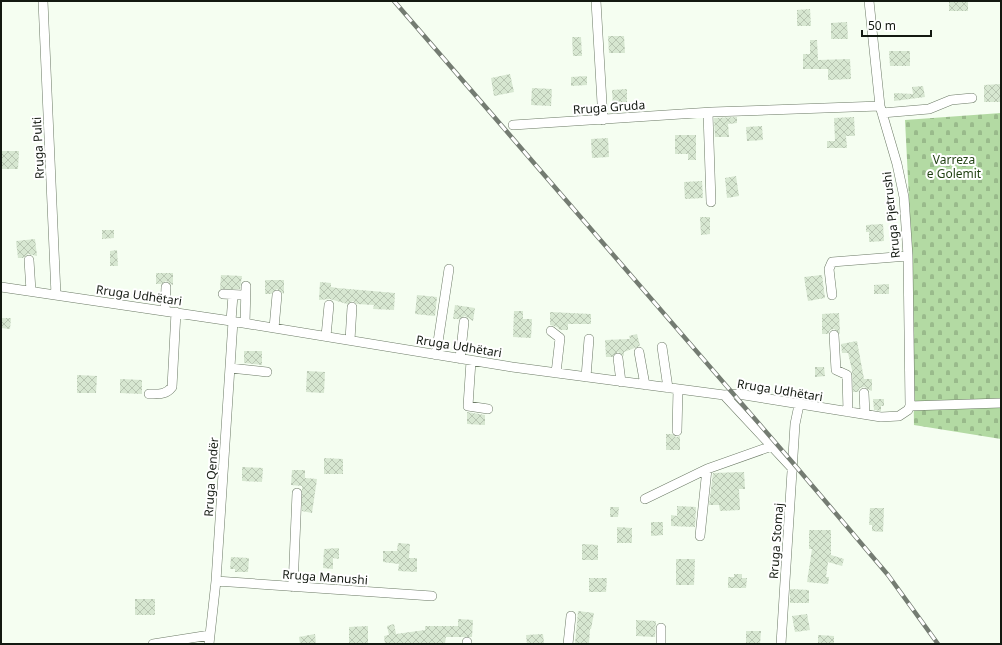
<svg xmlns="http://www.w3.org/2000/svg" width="1002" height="645" viewBox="0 0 1002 645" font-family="'Noto Sans',sans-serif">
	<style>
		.cemetery { fill: url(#cemetery-stones) }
		.building { fill: url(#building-cross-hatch) }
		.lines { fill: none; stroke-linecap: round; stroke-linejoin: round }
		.minor-casing { stroke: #6c7a66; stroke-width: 10 }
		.minor { stroke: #fff; stroke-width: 9 }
		.rail-casing { stroke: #747c72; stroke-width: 4.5 }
		.rail { stroke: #fff; stroke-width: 3; stroke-dasharray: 9; stroke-linecap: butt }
		.labels { text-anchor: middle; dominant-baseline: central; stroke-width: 4; stroke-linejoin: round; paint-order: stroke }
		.street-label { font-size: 12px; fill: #131911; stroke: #fff }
		.park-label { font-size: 12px; fill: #1f3f10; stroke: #fff }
	</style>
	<defs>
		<pattern id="cemetery-stones" width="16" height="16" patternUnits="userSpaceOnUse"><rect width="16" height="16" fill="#b3daa3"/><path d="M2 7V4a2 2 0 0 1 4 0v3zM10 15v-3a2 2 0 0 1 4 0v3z" fill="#99ba8b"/></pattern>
		<pattern id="building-cross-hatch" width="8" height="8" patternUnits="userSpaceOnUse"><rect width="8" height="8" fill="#d7e7d1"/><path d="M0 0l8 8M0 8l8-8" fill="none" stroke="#b8c6b2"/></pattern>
	</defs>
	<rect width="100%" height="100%" fill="#f5fef1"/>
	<path class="cemetery" d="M1001 113V439L914 425 911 238 905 120Z"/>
	<path class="building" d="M949 1H968V11H949Z
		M810 9 811 26H797V10Z
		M847 22 848 39H831V23Z
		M608 36H624L625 53H609Z
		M572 37H581L582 56H573Z
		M810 40H817L818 60 850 59 851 79 828 80V69H803V54H810Z
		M889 51H910V66H890Z
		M510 74 514 92 494 96 491 78Z
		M587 76V85L571 86V77Z
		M1001 84V102H984V85Z
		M923 86 925 97 894 101V93L913 94 912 87Z
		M532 88 552 89 551 106 531 105Z
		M627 89V106H613L612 90Z
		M737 117V123L728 124 729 137H715L714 118Z
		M854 117 855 136H846L847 148H827V141H835L834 118Z
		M762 126 763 140 747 141 746 127Z
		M675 135H696V160H688V154H675Z
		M608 138 609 157 592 158 591 139Z
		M1 151H19L18 169H1Z
		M736 176 739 196 727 198 725 178Z
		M702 181 703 198 685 199 684 182Z
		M700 217H710V234L701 235Z
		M883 224 884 241 869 242V232H866V225Z
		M102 230H114V238L102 239Z
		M35 239 37 256 28 254 23 258H18L16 241Z
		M117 250 118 266H110V251Z
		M156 273H173V285L166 281 161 284H156Z
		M221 275 242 276 240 289H220Z
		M822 275 825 298 808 301 804 277Z
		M265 280H284V294L277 289 271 294H265Z
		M320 282 331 283V287L337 288 395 293 394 310 373 309 374 305 357 304 353 301 347 304 330 299 319 300Z
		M889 284V294H874V285Z
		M417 295 437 297 435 316 415 314Z
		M455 305 475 308 473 321 465 316 459 319H453Z
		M514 311H523V319H532L531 338 513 337Z
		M550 312 591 314V324H568V330H560L557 327 550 325Z
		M839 313 840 334 834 329 830 330 828 334H822V314Z
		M1 318H11L10 329 1 328Z
		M637 334 640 346 624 352V356L618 352 612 357H606L605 340 630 339 629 336Z
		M857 341 864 379H872V391L864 387 860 388 858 392H853L852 370 848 353H842L841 344Z
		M244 351H262V365L244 363Z
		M815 367H824L825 376 815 377Z
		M307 371 325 372 324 393 306 392Z
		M77 375 97 376 96 393H77Z
		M120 379 142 380V394L120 393Z
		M873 399H884V406H881V411L874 410Z
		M467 412 485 415V425L467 424Z
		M666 434H672L676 437 680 436V450H666Z
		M324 458 343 459V474H324Z
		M242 467 263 468 262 482 242 481Z
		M292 470H305V478L317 479 312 513 302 511V486L291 485Z
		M744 472 745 489H739L740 510 720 511 719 505H709L713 473Z
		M677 506 696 507 695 527 671 526V515L677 516Z
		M610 507H619L618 517H610Z
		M870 508H884L883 532 872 531V525H869Z
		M651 522H663V535L651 536Z
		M617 527 632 528V543H617Z
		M809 530H831V555L844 559 842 566 828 562 826 577H829L828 584 807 582 812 549H809Z
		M398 543 410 544 409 558H417V572L398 571 399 564 383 562V551H397Z
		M582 544 598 545V560H582Z
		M339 548V559L333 558V569L323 568 324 549Z
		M231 557 249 558 248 572H235V569H230Z
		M676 559H695L694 585H676Z
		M734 574H742V578H747L746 588H728V577H734Z
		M589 578H607L606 592H589Z
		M790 589 809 590V603H790Z
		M135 599H155V615H135Z
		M578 611 594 613 591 629H590L589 644H575Z
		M807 614 810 630 795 632 792 616Z
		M458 619 473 620 472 637H446L445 643 385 644 384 636 389 635 387 626 394 624 396 634 425 630V626H458Z
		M636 620 656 621 655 637 636 636Z
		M368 626V643H349V627Z
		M746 631H761L760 644H746Z
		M315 634 316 644H300L299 637Z
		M543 634 544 644H527L526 635Z
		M818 635 834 636V644H818Z"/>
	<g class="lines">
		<defs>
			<path id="minor" d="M43 1 56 295
				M596 1 603 120
				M708 113 711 202
				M882 113 929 109 951 100 972 98
				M513 125 712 112 880 106
				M29 260 31 291
				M1 287 231 321 512 367 724 395 738 394 881 417 899 416 908 410 910 406 908 256 904 197 897 164 880 106 869 1
				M223 294 242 295
				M832 295 829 269 832 262 908 256
				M165 311 166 287
				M231 321 233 295
				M245 323 246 286
				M274 328 277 295
				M551 331 560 338 556 373
				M834 335 836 370 847 375 848 412
				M326 336 329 305
				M350 340 352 307
				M662 347 668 388
				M639 352 645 385
				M436 355 449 269
				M618 358 621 382
				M460 359 464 322
				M471 361 468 406 488 409
				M230 368 267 372
				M586 377 589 339
				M864 393 865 414
				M149 394C158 394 166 395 172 387L176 312
				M724 395 793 469
				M910 406 1001 403
				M677 431 678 389
				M645 499 707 469 772 446
				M700 536 707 469
				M216 581 432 596
				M293 587 297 493
				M153 644 210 635
				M209 644 216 581 233 321
				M467 644V642
				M568 644 571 616
				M661 644V628
				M781 644 795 424 799 405"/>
		</defs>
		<use href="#minor" class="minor-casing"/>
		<use href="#minor" class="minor"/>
		<defs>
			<path id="rail" d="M394 1 793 463 888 575 938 644"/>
		</defs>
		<use href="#rail" class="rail-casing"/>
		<use href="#rail" class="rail"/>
	</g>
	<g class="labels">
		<g class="street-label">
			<text transform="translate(609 107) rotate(-4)">Rruga Gruda</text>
			<text transform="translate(38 148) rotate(-93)">Rruga Pulti</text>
			<text transform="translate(891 215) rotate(-96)">Rruga Pjetrushi</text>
			<text transform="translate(139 295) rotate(8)">Rruga Udhëtari</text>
			<text transform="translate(459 346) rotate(9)">Rruga Udhëtari</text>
			<text transform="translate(780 390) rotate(9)">Rruga Udhëtari</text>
			<text transform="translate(211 477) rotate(-86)">Rruga Qendër</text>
			<text transform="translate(776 541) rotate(-86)">Rruga Stomaj</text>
			<text transform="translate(325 577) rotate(4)">Rruga Manushi</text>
		</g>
		<g class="park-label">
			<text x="954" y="159">Varreza<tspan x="954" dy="14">e Golemit</tspan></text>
		</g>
	</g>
	<rect width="1002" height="645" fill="none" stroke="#131911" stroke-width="4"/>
	<path d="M862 30v6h69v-6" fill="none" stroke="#131911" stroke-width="2"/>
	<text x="868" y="30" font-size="12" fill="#131911" stroke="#ffffff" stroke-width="3" paint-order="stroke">50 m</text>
</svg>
